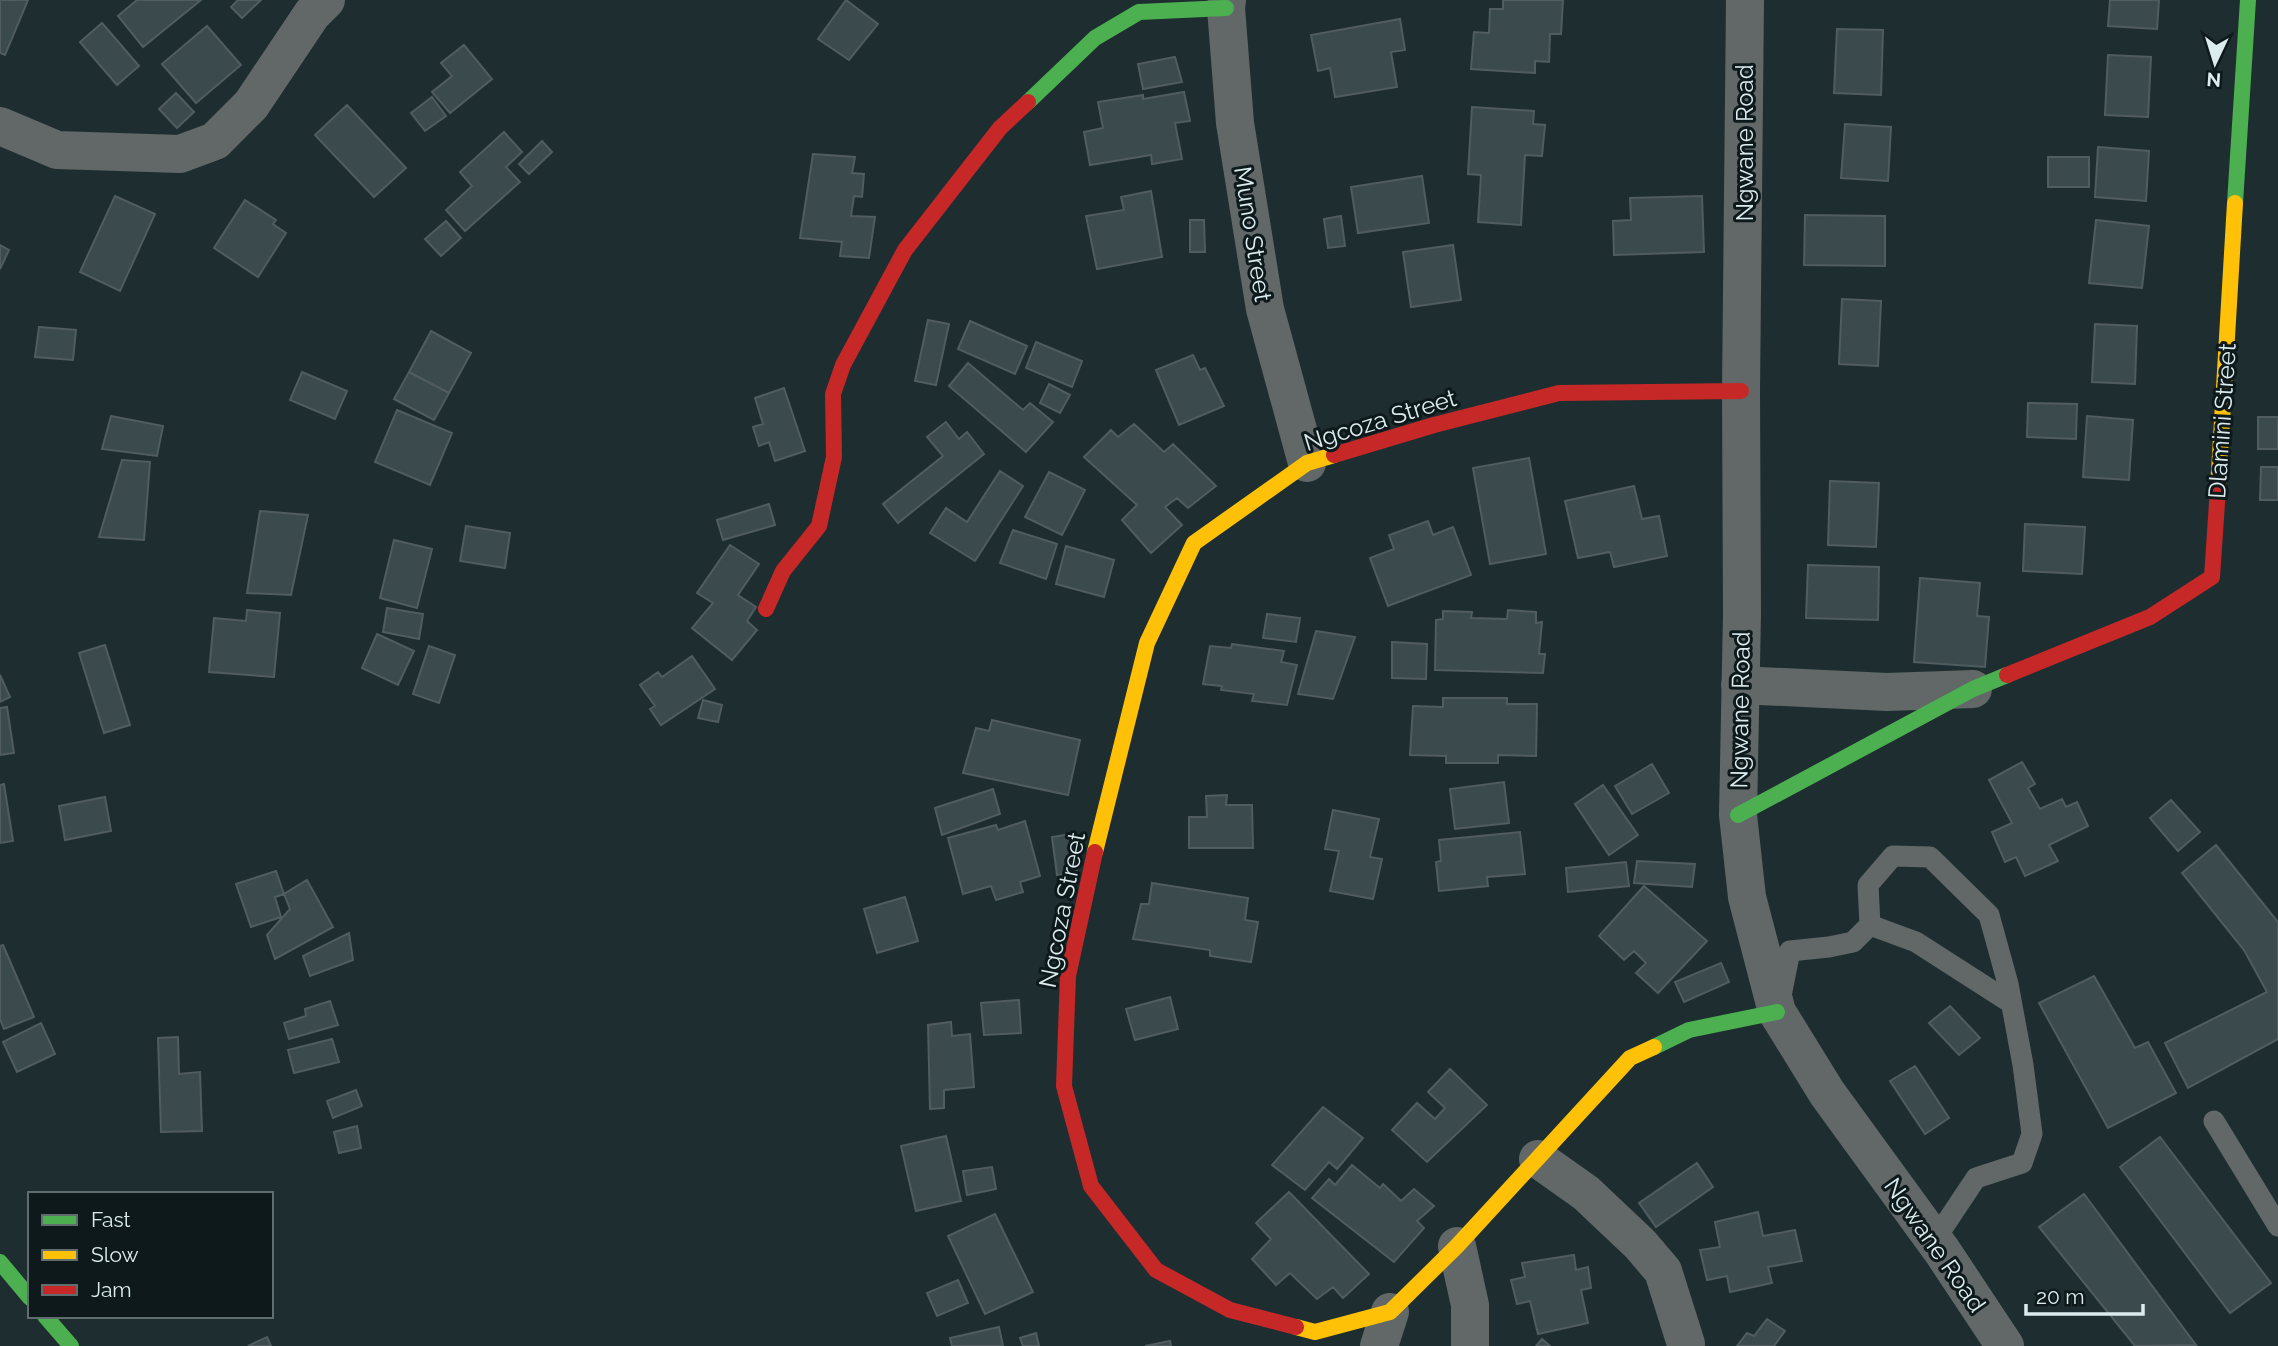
<svg xmlns="http://www.w3.org/2000/svg" width="2278" height="1346" viewBox="0 0 2278 1346" font-family="Raleway,sans-serif">
	<style>
		.building { fill: #3b4a4d; stroke: #505c5f; stroke-width: 2 }
		.lines { fill: none; stroke-linecap: round; stroke-linejoin: round }
		.lane { stroke: #616867; stroke-width: 21 }
		.street { stroke: #616867; stroke-width: 38 }
		.fast { stroke: #4caf50; stroke-width: 16 }
		.slow { stroke: #ffc107; stroke-width: 16 }
		.jam { stroke: #c62828; stroke-width: 16 }
		.labels { text-anchor: middle; dominant-baseline: central; stroke-width: 6; stroke-linejoin: round; paint-order: stroke }
		.street-label { font-size: 24px; fill: #dcecee; stroke: #0d191b }
	</style>
	<rect width="100%" height="100%" fill="#1e2e30"/>
	<path class="building" d="M0 0H28L5 55 0 53Z
		M137 0H201L143 47 118 16Z
		M238 0H261L242 18 231 7Z
		M846 0 878 24 849 60 818 39Z
		M1503 0H1563L1561 34H1550L1549 62 1535 61V73L1471 69 1474 32 1489 33 1490 9H1503Z
		M2110 0H2159L2157 29 2108 26Z
		M1400 19 1405 50 1391 52 1397 87 1335 97 1330 68 1318 71 1311 35Z
		M102 23 139 66 117 85 80 42Z
		M207 26 241 65 196 103 162 64Z
		M1837 29 1883 30 1881 95 1834 93Z
		M464 45 492 79 450 113 432 92 452 76 441 63Z
		M2108 55 2151 57 2148 117 2105 115Z
		M1175 57 1182 82 1143 89 1138 64Z
		M1184 92 1190 121 1175 123 1182 159 1152 164 1151 155 1090 165 1084 132 1103 128 1098 102 1143 95V99Z
		M176 93 194 112 177 128 159 109Z
		M432 97 446 116 425 131 411 113Z
		M347 105 406 168 374 197 315 135Z
		M1472 107 1534 111 1533 124 1545 125 1542 156 1525 155 1521 225 1478 222 1481 175 1468 174Z
		M1845 124 1891 127 1888 181 1841 178Z
		M504 132 522 152 506 167 520 182 465 231 446 210 472 186 460 172Z
		M542 141 552 152 529 174 519 164Z
		M2098 147 2149 151 2146 201 2095 197Z
		M813 154 855 157 852 173 864 174 862 197 854 196 851 216 875 217 869 258 840 256 842 242 800 238Z
		M2048 157H2089V187H2048Z
		M1422 176 1429 223 1358 233 1351 187Z
		M1151 191 1162 257 1097 269 1086 216 1124 210 1121 197Z
		M115 196 155 214 120 291 80 272Z
		M1702 196 1704 252 1614 255 1613 221 1631 220 1630 198Z
		M245 200 276 220 273 224 286 233 258 277 214 248Z
		M1805 215 1885 216V266L1804 265Z
		M1341 216 1345 246 1328 248 1324 219Z
		M1190 220H1204L1205 252H1190Z
		M2096 220 2149 226 2142 288 2089 283Z
		M446 221 461 238 441 256 425 239Z
		M0 245 9 250 0 269Z
		M1453 245 1461 300 1411 307 1403 252Z
		M1842 299 1881 301 1878 366 1839 364Z
		M928 320 949 324 936 385 915 381Z
		M970 321 1027 346 1015 374 958 349Z
		M2095 324 2137 326 2135 384 2092 382Z
		M39 327 76 330 73 360 35 357Z
		M431 331 471 353 449 393 409 372Z
		M1036 342 1082 361 1072 387 1026 368Z
		M1193 355 1200 370 1205 368 1224 406 1179 425 1156 370Z
		M968 363 1023 410 1030 403 1053 422 1026 452 949 386Z
		M302 372 347 391 335 419 290 400Z
		M409 372 449 393 434 420 394 399Z
		M1049 384 1070 395 1060 413 1040 403Z
		M784 388 805 451 775 461 769 442 759 446 753 427 763 424 755 398Z
		M2028 403 2077 404 2076 439 2027 437Z
		M397 410 452 433 430 485 375 462Z
		M111 416 163 426 157 456 102 449Z
		M2087 416 2133 420 2129 480 2083 477Z
		M2258 417H2278V449H2258Z
		M946 422 959 439 967 432 984 454 898 523 883 504 943 456 927 437Z
		M1134 424 1164 452 1173 444 1216 486 1188 508 1177 498 1165 507 1182 525 1151 553 1122 520 1137 505 1084 457 1111 430 1118 437Z
		M1529 458 1546 554 1490 564 1473 468Z
		M122 460 150 462 144 540 99 537Z
		M2261 467H2278V500H2260Z
		M1000 471 1023 486 975 561 930 533 946 508 967 522Z
		M1049 472 1085 490 1062 535 1025 517Z
		M1830 481 1879 483 1876 547 1828 545Z
		M1634 486 1642 519 1659 516 1667 556 1614 567 1610 552 1578 558 1565 501Z
		M769 504 775 525 723 540 717 520Z
		M260 511 308 515 291 595 247 593Z
		M1428 521 1433 535 1453 527 1471 575 1388 606 1370 558 1394 549 1389 535Z
		M2025 524 2085 527 2082 574 2023 571Z
		M466 526 510 533 505 568 460 561Z
		M1013 530 1057 544 1046 579 1000 563Z
		M394 540 432 549 417 608 380 598Z
		M730 545 759 564 738 595 756 607 747 621 757 630 732 660 692 628 713 603 697 593Z
		M1066 546 1114 560 1104 597 1056 584Z
		M1808 565 1879 567 1878 620 1806 618Z
		M1920 578 1980 583 1977 616 1989 617 1985 667 1914 662Z
		M387 608 423 614 419 639 383 632Z
		M247 610 280 613 274 677 209 672 214 618 246 621Z
		M1508 610 1536 612V623L1542 622 1539 654H1545L1543 673 1435 670 1436 620 1443 619V611L1472 612 1471 618 1507 619Z
		M1267 614 1300 618 1296 642 1263 638Z
		M1316 631 1355 637 1333 699 1298 694Z
		M377 634 414 651 398 685 362 668Z
		M1392 642 1427 644 1426 679 1392 678Z
		M1232 644 1284 651 1281 662 1297 665 1287 705 1252 701 1254 694 1221 690 1222 686 1203 684 1210 646 1231 648Z
		M105 645 130 725 104 733 79 653Z
		M429 646 455 655 439 703 413 694Z
		M692 656 715 689 661 725 650 709 655 706 640 685 658 672 662 677Z
		M0 675 10 697 0 702Z
		M1443 698H1507V704H1537L1536 756 1498 755V763H1446V756L1410 755 1413 706 1443 707Z
		M703 700 722 705 718 722 698 718Z
		M7 707 14 753 0 755V708Z
		M992 720 1080 740 1068 795 963 773 976 728 989 731Z
		M2022 762 2035 784 2028 788 2040 809 2062 799 2066 807 2077 802 2088 826 2049 845 2058 861 2025 876 2016 857 2005 862 1992 832 2012 823 1989 780Z
		M1652 764 1669 793 1632 814 1615 786Z
		M1504 782 1509 823 1455 829 1450 789Z
		M4 784 13 841 0 843V785Z
		M1603 785 1638 835 1609 855 1575 804Z
		M993 789 1000 814 942 835 935 808Z
		M1227 795 1226 805H1252L1253 848H1189V817H1207L1206 796Z
		M105 797 111 831 65 840 59 806Z
		M2171 800 2200 832 2178 851 2150 818Z
		M1333 810 1379 819 1370 857 1382 859 1373 899 1330 891 1339 851 1325 849Z
		M1025 821 1040 876 1020 882 1023 892 996 900 991 886 963 894 948 838 996 825 998 830Z
		M1520 832 1525 874 1487 877 1488 886 1439 891 1436 862 1441 861 1439 840Z
		M1071 834 1077 872 1057 875 1052 837Z
		M2216 845 2278 922V1039L2188 1088 2165 1043 2267 992 2244 950 2182 873Z
		M1637 861 1695 864 1692 887 1634 883Z
		M1626 862 1629 886 1568 892 1566 868Z
		M276 871 284 894 275 897 281 917 251 927 236 884Z
		M307 880 333 927 275 959 267 935 290 909 284 894Z
		M1152 883 1248 898 1245 920 1258 922 1251 962 1210 956V950L1133 939 1141 904H1149Z
		M1644 886 1707 941 1658 993 1636 973 1646 963 1634 951 1624 960 1599 936Z
		M905 897 918 941 877 953 864 909Z
		M349 933 353 960 310 976 303 956Z
		M3 945 34 1017 4 1029 0 1019V946Z
		M1721 963 1729 982 1684 1002 1675 982Z
		M2094 976 2135 1048 2148 1042 2176 1093 2108 1128 2039 1003Z
		M1170 997 1178 1029 1135 1040 1126 1009Z
		M1019 1000 1021 1033 984 1035 981 1003Z
		M330 1001 338 1025 289 1039 284 1023 306 1016 305 1009Z
		M1950 1006 1980 1038 1959 1055 1929 1023Z
		M951 1022 952 1036 970 1034 974 1087 944 1090V1108L930 1109 928 1025Z
		M41 1023 55 1054 17 1072 3 1042Z
		M178 1037 179 1074 200 1072 202 1131 161 1132 158 1038Z
		M332 1039 339 1062 294 1073 288 1050Z
		M1915 1066 1949 1118 1925 1134 1890 1081Z
		M1450 1069 1487 1105 1427 1162 1392 1130 1417 1103 1435 1119 1445 1108 1428 1092Z
		M356 1090 362 1106 333 1118 327 1101Z
		M1323 1107 1363 1138 1337 1169 1329 1162 1305 1190 1272 1165Z
		M357 1126 361 1148 339 1153 334 1132Z
		M946 1136 961 1201 916 1211 901 1146Z
		M2160 1137 2271 1283 2230 1313 2120 1167Z
		M1697 1163 1713 1187 1656 1227 1639 1203Z
		M1352 1165 1380 1188 1383 1184 1401 1201 1414 1189 1434 1206 1417 1221 1424 1228 1394 1262 1312 1198 1329 1179 1335 1185Z
		M992 1167 996 1189 967 1195 963 1171Z
		M1289 1192 1369 1274 1343 1298 1333 1287 1317 1299 1290 1273 1276 1285 1252 1259 1271 1239 1256 1223Z
		M2084 1194 2196 1345 2135 1346 2039 1227Z
		M1758 1212 1763 1236 1795 1230 1802 1261 1768 1267 1772 1283 1730 1292 1727 1276 1707 1280 1700 1250 1720 1247 1715 1222Z
		M995 1214 1033 1292 985 1314 948 1236Z
		M1574 1255 1576 1270 1588 1267 1591 1288 1581 1290 1588 1323 1538 1334 1530 1301 1517 1304 1511 1280 1525 1277 1522 1263Z
		M958 1280 968 1303 937 1316 927 1293Z
		M1767 1319 1785 1331 1774 1346H1737L1747 1333 1754 1336Z
		M999 1327 1003 1346H952L950 1338Z
		M1036 1333 1039 1346H1023L1020 1338Z
		M267 1337 271 1346H248Z
		M1542 1339 1550 1346H1536Z
		M1170 1341 1171 1346H1145Z"/>
	<g class="lines">
		<path class="lane" d="M1870 925 1916 942 2011 1003
			M1781 996 1790 951 1829 947 1853 942 1870 925 1868 885 1893 856 1930 857 1989 915 2008 984 2023 1065 2032 1134 2022 1163 1976 1178 1934 1241
			M2214 1121 2278 1226"/>
		<path class="street" d="M1227 0 1226 8 1235 123 1265 309 1307 463
			M1745 0 1741 391 1742 614 1738 815 1747 897 1777 1012 1827 1093 1942 1251 2005 1346
			M0 126 57 150 180 154 215 141 251 105 312 14 326 0
			M1740 685 1887 692 1973 689
			M1538 1159 1586 1193 1640 1244 1663 1271 1686 1344
			M1457 1246 1470 1305V1346
			M1379 1346 1390 1312"/>
		<path class="fast" d="M1028 102 1095 38 1139 12 1226 8
			M2235 203 2248 0
			M1738 815 1973 689 2007 675
			M1654 1047 1689 1030 1777 1012
			M0 1262 30 1298
			M45 1316 71 1346"/>
		<path class="slow" d="M2218 488 2235 203
			M1095 852 1147 643 1194 543 1307 463 1334 455
			M1296 1327 1315 1332 1390 1312 1457 1246 1630 1058 1654 1047"/>
		<path class="jam" d="M1334 455 1434 425 1559 393 1741 391
			M766 609 783 571 819 526 834 457 833 394 843 365 905 250 1000 128 1028 102
			M2007 675 2150 617 2212 577 2218 488
			M1095 852 1068 976 1064 1086 1091 1186 1156 1270 1230 1310 1296 1327"/>
	</g>
	<g class="labels">
		<g class="street-label">
			<text transform="translate(1744 143) rotate(-90)">Ngwane Road</text>
			<text transform="translate(1253 234) rotate(81)">Muno Street</text>
			<text transform="translate(1380 420) rotate(-17)">Ngcoza Street</text>
			<text transform="translate(2222 421) rotate(-86)">Dlamini Street</text>
			<text transform="translate(1740 710) rotate(-89)">Ngwane Road</text>
			<text transform="translate(1062 910) rotate(-79)">Ngcoza Street</text>
			<text transform="translate(1935 1245) rotate(55)">Ngwane Road</text>
		</g>
	</g>
	<rect x="28" y="1192" width="245" height="126" fill="#0d191b" stroke="#606d6f" stroke-width="2"/>
	<rect x="42" y="1215" width="35" height="10" fill="#4caf50" stroke="#606d6f" stroke-width="2"/>
	<text x="91" y="1227" font-size="21" fill="#dcecee">Fast</text>
	<rect x="42" y="1250" width="35" height="10" fill="#ffc107" stroke="#606d6f" stroke-width="2"/>
	<text x="91" y="1262" font-size="21" fill="#dcecee">Slow</text>
	<rect x="42" y="1285" width="35" height="10" fill="#c62828" stroke="#606d6f" stroke-width="2"/>
	<text x="91" y="1297" font-size="21" fill="#dcecee">Jam</text>
	<g transform="translate(2215 63) rotate(184)" stroke="#0d191b" stroke-width="5" paint-order="stroke">
	<path d="M0-5L12 26L0 18L-12 26Z" fill="#dcecee"/>
	<text y="-10" font-size="19" font-weight="bold" text-anchor="middle" fill="#dcecee">N</text>
	</g>
	<path d="M2026 1304v10h117v-10" fill="none" stroke="#dcecee" stroke-width="3.5"/>
	<text x="2036" y="1304" font-size="21" fill="#dcecee" stroke="#0d191b" stroke-width="5" paint-order="stroke">20 m</text>
</svg>
